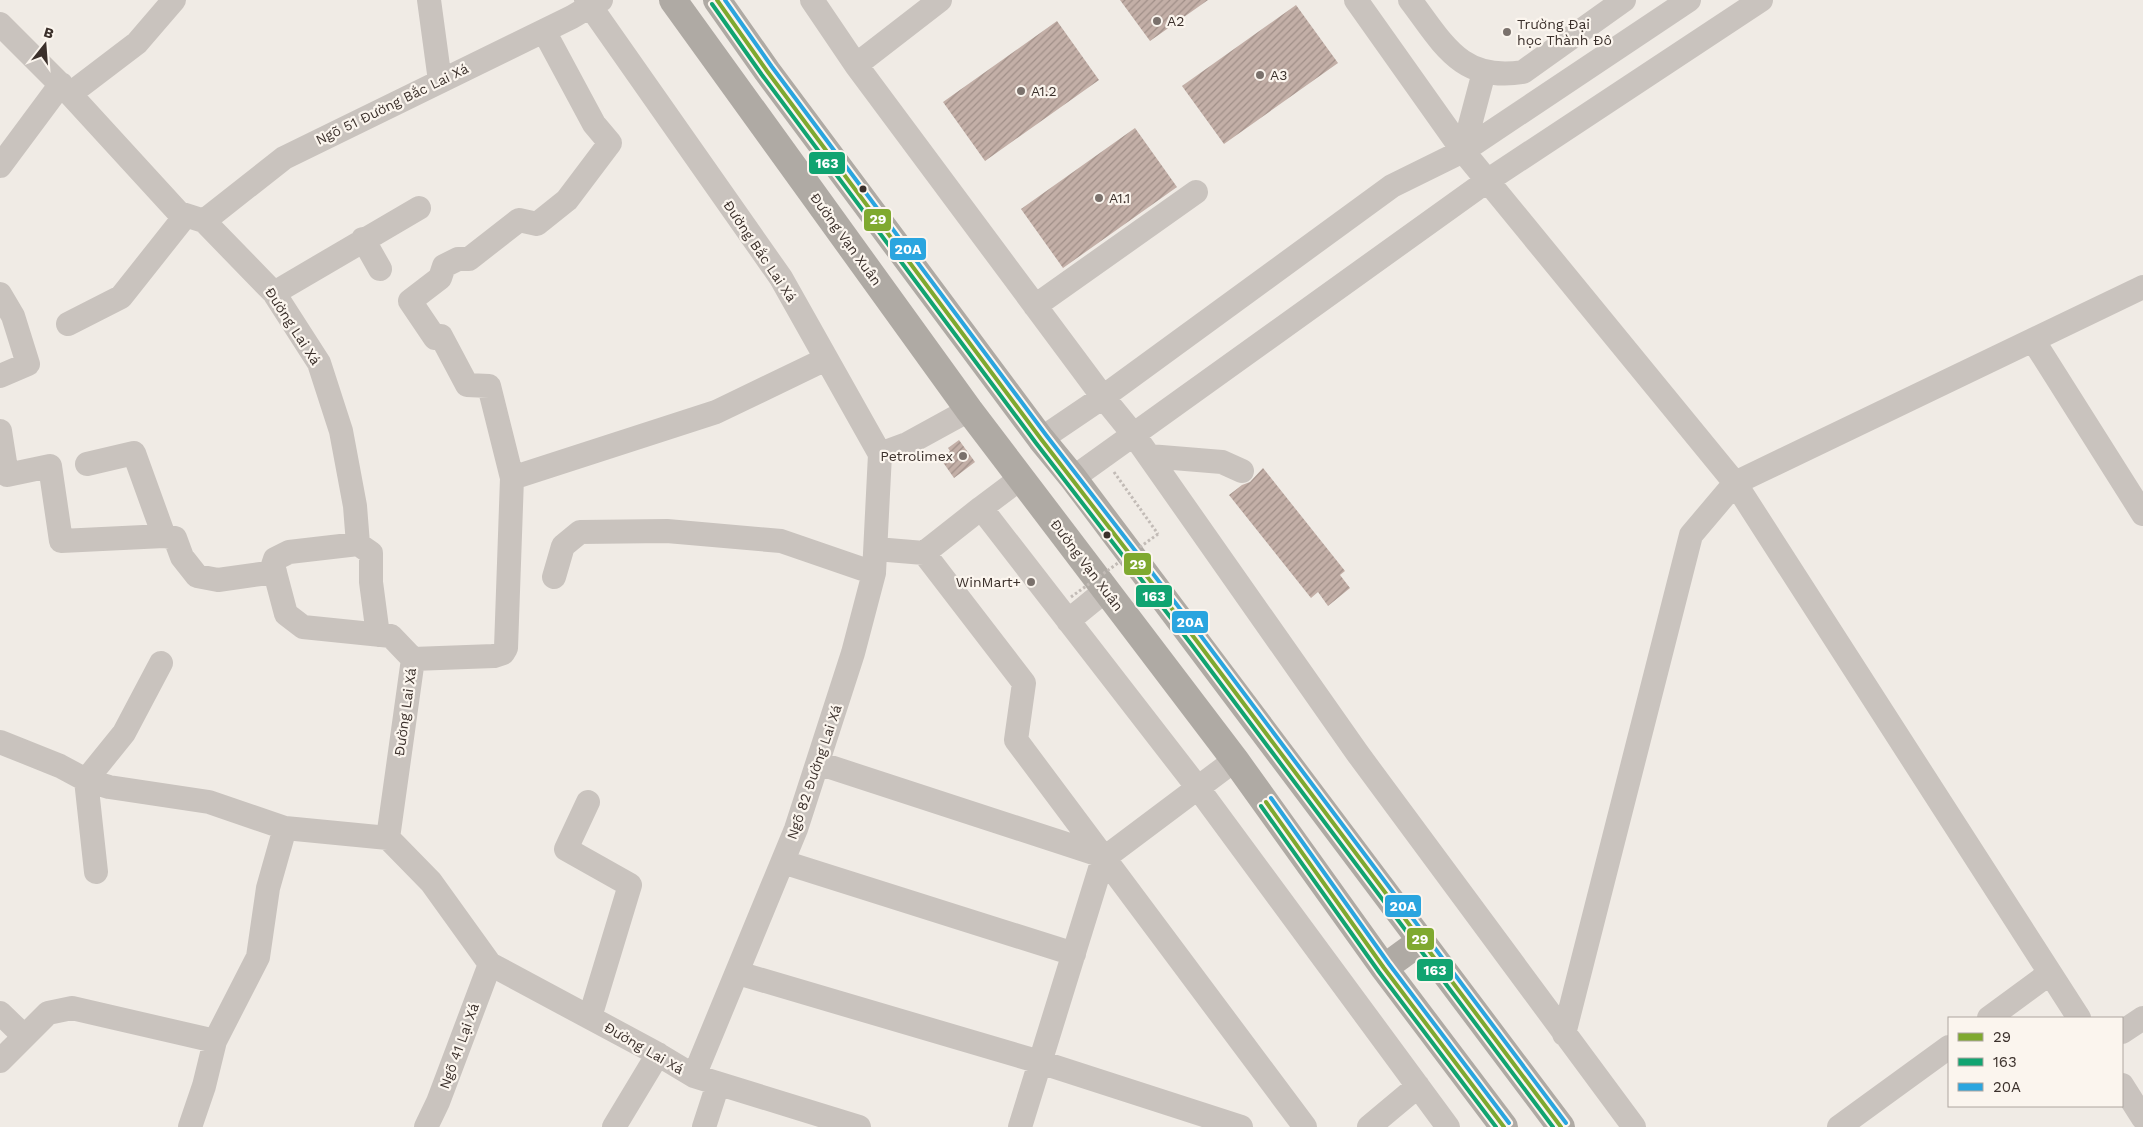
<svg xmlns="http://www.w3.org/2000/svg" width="2143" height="1127" viewBox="0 0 2143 1127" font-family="'Work Sans',sans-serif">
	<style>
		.building { fill: url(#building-hatch) }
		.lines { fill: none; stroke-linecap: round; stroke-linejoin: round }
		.path { stroke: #c2bbb6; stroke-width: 3; stroke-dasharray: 2.5 2.5; stroke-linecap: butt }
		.minor { stroke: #c9c3be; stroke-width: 24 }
		.highway { stroke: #afaaa4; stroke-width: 28 }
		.path-bridge { stroke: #c2bbb6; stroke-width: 3; stroke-dasharray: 2.5 2.5; stroke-linecap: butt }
		.bus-1-casing { stroke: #fbf5ee; stroke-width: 8 }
		.bus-2-casing { stroke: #fbf5ee; stroke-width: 8 }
		.bus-3-casing { stroke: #fbf5ee; stroke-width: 8 }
		.bus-1 { stroke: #7fa92f; stroke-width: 4 }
		.bus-2 { stroke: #11a471; stroke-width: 4 }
		.bus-3 { stroke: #2aa5df; stroke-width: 4 }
		.poi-dot { fill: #7a716c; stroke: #fbf5ee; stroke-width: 2 }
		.bus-dot { fill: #3b302b; stroke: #fbf5ee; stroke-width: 2 }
		.labels { text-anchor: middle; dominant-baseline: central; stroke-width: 4.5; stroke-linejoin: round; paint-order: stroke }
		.poi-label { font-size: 14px; fill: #3b302b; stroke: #fbf5ee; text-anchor: start }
		.street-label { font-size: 14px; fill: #3b302b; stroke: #fbf5ee }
		.line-badge { stroke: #fbf5ee; stroke-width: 2 }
		.badge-label { font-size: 14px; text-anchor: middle; font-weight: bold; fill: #fff }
	</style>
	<defs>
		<pattern id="building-hatch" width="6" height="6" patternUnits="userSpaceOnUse" patternTransform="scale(1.25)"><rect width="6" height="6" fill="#c3afa7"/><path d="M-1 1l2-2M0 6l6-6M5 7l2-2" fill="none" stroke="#a08f88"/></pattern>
	</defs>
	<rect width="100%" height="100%" fill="#f0ebe5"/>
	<path class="building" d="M1120 0H1208L1150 41Z
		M1296 5 1338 63 1224 144 1182 86Z
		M1057 21 1099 80 985 161 943 102Z
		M1135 128 1177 187 1063 268 1021 209Z
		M959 440 975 462 954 478 940 458 950 451 948 448Z
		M1263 468 1345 571 1340 575 1350 588 1328 606 1318 592 1311 598 1229 495 1242 485 1250 482Z"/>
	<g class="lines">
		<path class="path" d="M1114 472 1158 534"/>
		<path class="minor" d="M429 0 440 81
			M586 0 781 278 880 454
			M812 0 856 65 1103 397 1134 435 1358 754 1634 1127
			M1356 0 1463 151 1735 483 2079 1018
			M1410 0C1443 43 1460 82 1523 72L1624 0
			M0 24 70 94 179 213 204 221 274 293 319 363 341 431 355 506 358 544
			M856 65 940 0
			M70 94 137 43 174 0
			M1463 151 1484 72
			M0 166 61 84
			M204 221 284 158 572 17 601 0
			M363 239 380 269
			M274 293 419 208
			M0 294 13 316 28 364 0 376
			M1035 306 1196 192
			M68 324 121 297 186 215
			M435 338 410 301 440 278 444 266 458 259H469L519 220 537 224 567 200 610 143 594 124 544 31
			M2033 340 2143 514
			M0 431 7 475 50 466 61 541 164 536
			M1041 439 1103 397 1392 186 1463 151 1689 0
			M880 454 907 444 969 410
			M1149 456 1222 462 1242 471
			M87 464 134 453 164 536 175 538 182 557 197 576 218 580 275 572
			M512 478 716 412 826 359
			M1073 478 1487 181 1761 0
			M981 508 1021 478
			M358 544 289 552 275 559 273 565 286 614 303 627 391 636 413 659 388 838 431 882 490 964 654 1052 694 1076 859 1127
			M358 544 371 553V582L378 635
			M876 549 924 553 1024 683 1016 740 1305 1127
			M924 553 981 508 1198 788 1448 1127
			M554 577 563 546 580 532 667 531 781 541 874 573
			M1068 621 1106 590
			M413 659 494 656 503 653 506 648 512 478 489 386 467 385 441 336
			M0 742 60 766 86 780 109 787 209 802 285 828 388 838
			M818 763 1103 856
			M588 802 566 849 630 885 590 1017
			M783 862 1074 954
			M96 872 86 780 124 733 161 663
			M738 973 1040 1062 1241 1127
			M0 1013 24 1036
			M1989 1018 2050 973
			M2122 1032 2143 1018
			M1564 1034 1691 535 1735 483 2143 287
			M0 1061 48 1013 72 1008 215 1041
			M694 1076 796 829 853 653 874 573 880 454
			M2122 1085 2143 1118
			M190 1127 204 1086 215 1041 258 957 268 888 285 828
			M426 1127 438 1102 490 964
			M614 1127 658 1054
			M704 1127 718 1084
			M1020 1127 1103 859 1235 760
			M1369 1127 1418 1086
			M1839 1127 1949 1047"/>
		<path class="highway" d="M673 0 969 410 1235 760 1384 968 1504 1127
			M717 0 767 71 1041 439 1073 478C1237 694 1400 910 1561 1127
			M1384 968 1421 941"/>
		<path class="path-bridge" d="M1071 597 1158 534"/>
		<defs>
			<path id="bus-1" d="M717 0 767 71 1041 439 1196 640 1561 1127
				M1266 802 1384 968 1504 1127"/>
			<path id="bus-2" d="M712 4 762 75 1036 443 1191 644 1553 1127
				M1261 806 1379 972 1496 1127"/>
			<path id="bus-3" d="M725 0 772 67 1046 435 1201 636 1566 1123
				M1271 798 1389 964 1509 1123"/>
		</defs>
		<use href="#bus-1" class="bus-1-casing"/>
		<use href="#bus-2" class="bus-2-casing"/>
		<use href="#bus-3" class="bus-3-casing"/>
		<use href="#bus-1" class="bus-1"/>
		<use href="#bus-2" class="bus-2"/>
		<use href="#bus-3" class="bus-3"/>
	</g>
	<g class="poi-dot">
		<circle cx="1157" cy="21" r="5"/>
		<circle cx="1507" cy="32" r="5"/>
		<circle cx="1260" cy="75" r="5"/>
		<circle cx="1021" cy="91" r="5"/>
		<circle cx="1099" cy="198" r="5"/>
		<circle cx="963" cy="456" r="5"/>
		<circle cx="1031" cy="582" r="5"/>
	</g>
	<g class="bus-dot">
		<circle cx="863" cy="189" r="4.5"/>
		<circle cx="1107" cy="535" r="4.5"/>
	</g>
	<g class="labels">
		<g class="poi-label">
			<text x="1167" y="21">A2</text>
			<text x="1517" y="24">Trường Đại<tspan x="1517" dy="16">học Thành Đô</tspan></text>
			<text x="1270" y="75">A3</text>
			<text x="1031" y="91">A1.2</text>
			<text x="1109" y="198">A1.1</text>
			<text x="953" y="456" text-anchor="end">Petrolimex</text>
			<text x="1021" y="582" text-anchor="end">WinMart+</text>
		</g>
		<g class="street-label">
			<text transform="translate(392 104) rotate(-26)">Ngõ 51 Đường Bắc Lai Xá</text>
			<text transform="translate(846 239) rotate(54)">Đường Vạn Xuân</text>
			<text transform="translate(760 251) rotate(56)">Đường Bắc Lai Xá</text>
			<text transform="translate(293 326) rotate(57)">Đường Lai Xá</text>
			<text transform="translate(1087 565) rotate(53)">Đường Vạn Xuân</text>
			<text transform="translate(405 712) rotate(-82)">Đường Lai Xá</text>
			<text transform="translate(814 772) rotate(-71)">Ngõ 82 Đường Lai Xá</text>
			<text transform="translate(459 1046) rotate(-70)">Ngõ 41 Lại Xá</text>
			<text transform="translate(644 1048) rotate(30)">Đường Lai Xá</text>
		</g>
	</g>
	<g class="line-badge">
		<rect x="808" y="151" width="38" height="24" rx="5" fill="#11a471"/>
		<rect x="863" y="208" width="29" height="24" rx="5" fill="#7fa92f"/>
		<rect x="889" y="237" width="38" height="24" rx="5" fill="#2aa5df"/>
		<rect x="1123" y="552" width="29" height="24" rx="5" fill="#7fa92f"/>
		<rect x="1135" y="584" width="38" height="24" rx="5" fill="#11a471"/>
		<rect x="1171" y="610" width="38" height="24" rx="5" fill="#2aa5df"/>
		<rect x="1384" y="894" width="38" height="24" rx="5" fill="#2aa5df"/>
		<rect x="1406" y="927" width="29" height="24" rx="5" fill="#7fa92f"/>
		<rect x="1416" y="958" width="38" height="24" rx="5" fill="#11a471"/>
	</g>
	<g class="badge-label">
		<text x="827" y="168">163</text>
		<text x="878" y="224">29</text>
		<text x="908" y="254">20A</text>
		<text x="1138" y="569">29</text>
		<text x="1154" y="601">163</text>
		<text x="1190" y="627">20A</text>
		<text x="1403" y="911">20A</text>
		<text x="1420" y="944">29</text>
		<text x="1435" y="975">163</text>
	</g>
	<rect x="1948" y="1017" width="175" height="90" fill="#fbf5ee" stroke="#aea6a0"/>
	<rect x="1958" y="1033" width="25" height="8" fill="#7fa92f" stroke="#aea6a0"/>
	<text x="1993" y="1042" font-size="15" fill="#3b302b">29</text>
	<rect x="1958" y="1058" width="25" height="8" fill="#11a471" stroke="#aea6a0"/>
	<text x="1993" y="1067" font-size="15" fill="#3b302b">163</text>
	<rect x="1958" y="1083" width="25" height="8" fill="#2aa5df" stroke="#aea6a0"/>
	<text x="1993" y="1092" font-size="15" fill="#3b302b">20A</text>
	<g transform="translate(45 45) rotate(17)" stroke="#fbf5ee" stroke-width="4" paint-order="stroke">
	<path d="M0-4L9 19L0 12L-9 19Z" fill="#3b302b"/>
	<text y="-8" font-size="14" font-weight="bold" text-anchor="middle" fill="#3b302b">B</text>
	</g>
</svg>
